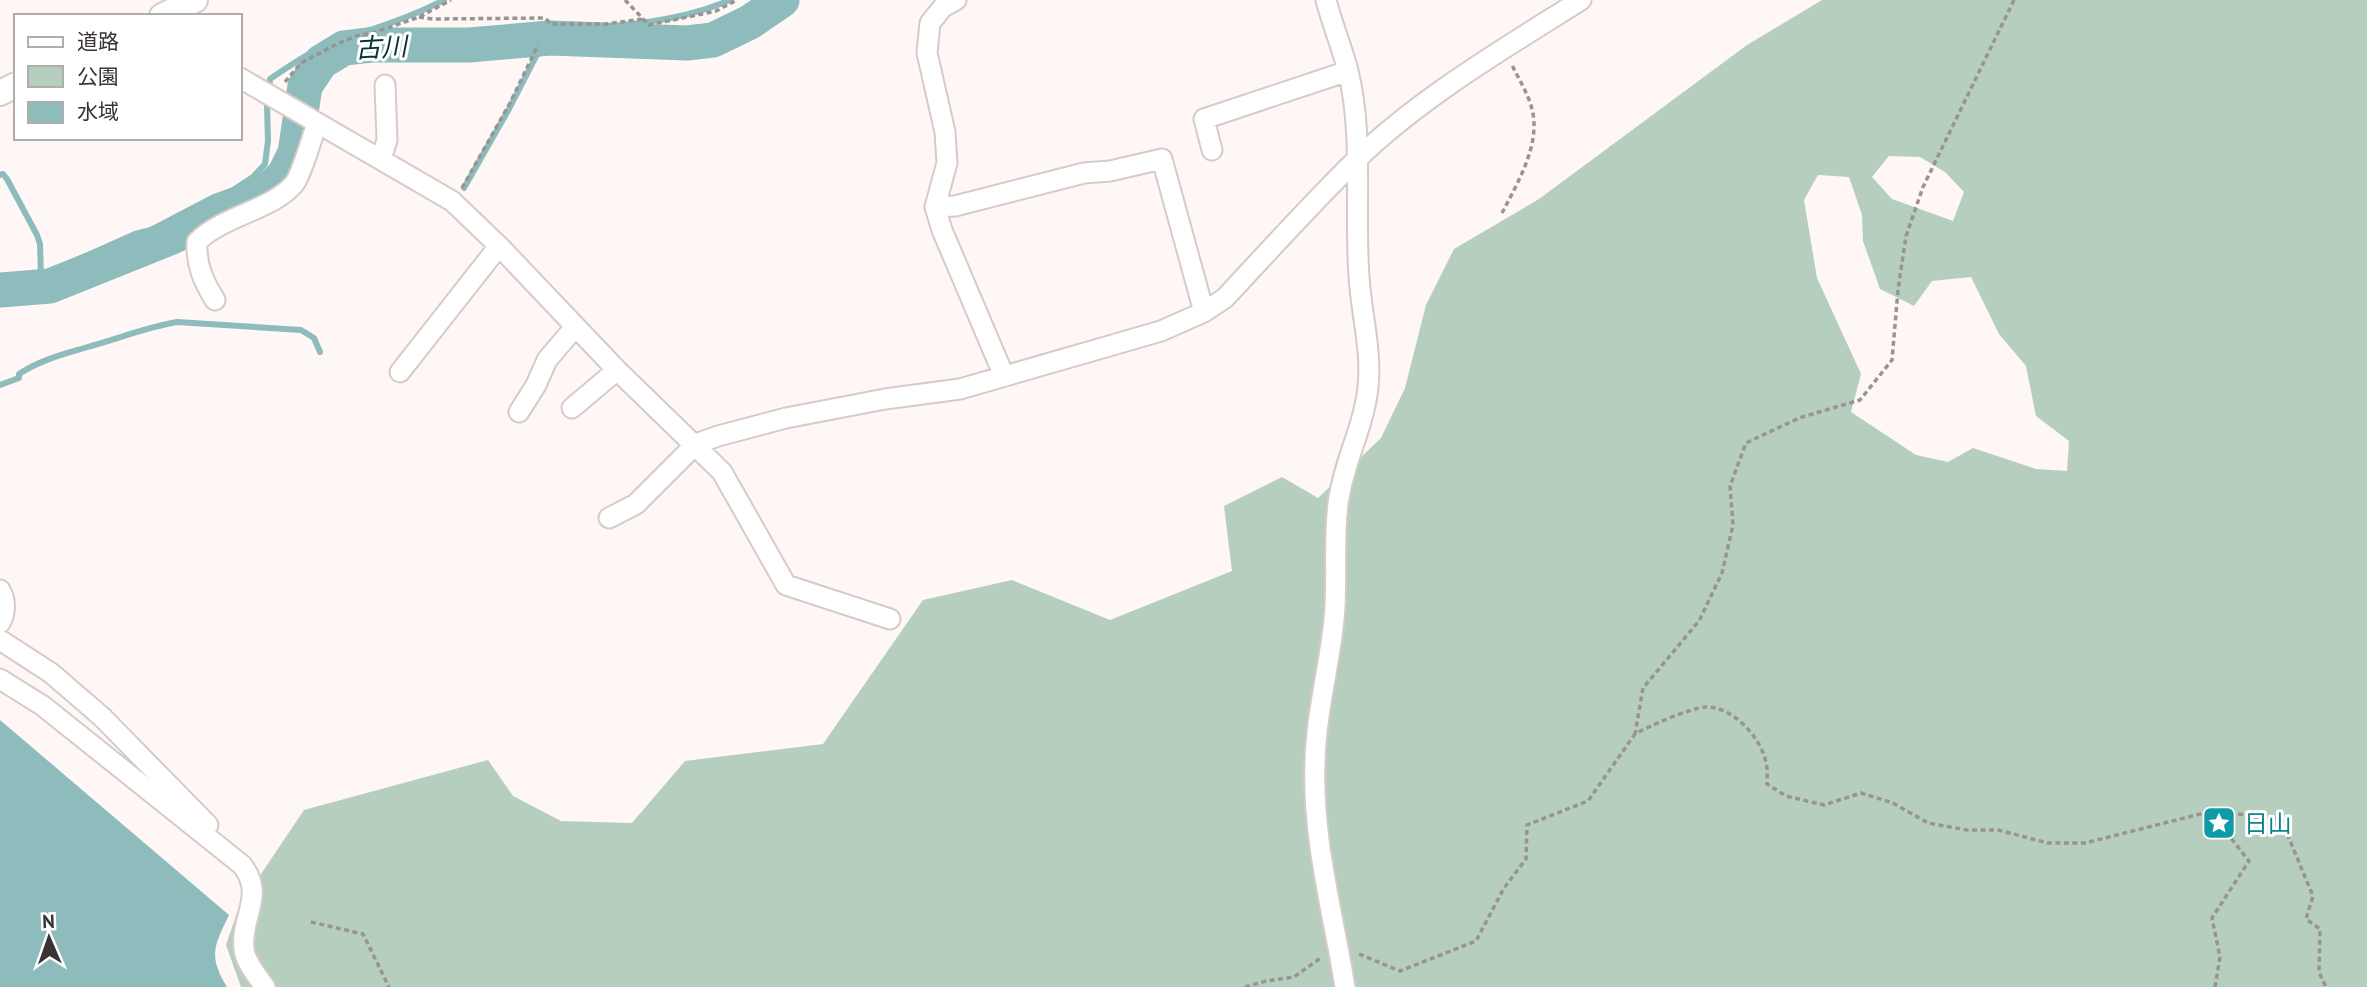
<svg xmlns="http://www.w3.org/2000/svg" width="2367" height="987" viewBox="0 0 2367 987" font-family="'PT Sans','Noto Sans JP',sans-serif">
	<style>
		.green { fill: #b5cebe; fill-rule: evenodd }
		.water { fill: #8ebbbc }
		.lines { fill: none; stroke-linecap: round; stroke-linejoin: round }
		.stream { stroke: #8ebbbc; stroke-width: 6 }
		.river { stroke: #8ebbbc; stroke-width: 35 }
		.minor-casing { stroke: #d6cbc7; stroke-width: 23 }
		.major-casing { stroke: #d6cbc7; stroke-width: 28 }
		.path { stroke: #999391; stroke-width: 3.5; stroke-dasharray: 5 3.5; stroke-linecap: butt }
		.minor { stroke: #fff; stroke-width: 19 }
		.major { stroke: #fff; stroke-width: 24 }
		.labels { text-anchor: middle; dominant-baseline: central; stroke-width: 6; stroke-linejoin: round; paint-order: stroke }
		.culture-label { font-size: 24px; fill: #0d838f; stroke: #fff; text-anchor: start }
		.water-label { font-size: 26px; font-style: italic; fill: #063435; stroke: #fff }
	</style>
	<rect width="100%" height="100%" fill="#fef7f5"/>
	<path class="green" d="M1822 0H2367V987H241L226 945 239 907 304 810 488 760 513 796 561 821 632 823 685 761 823 744 923 600 1012 580 1110 620 1232 571 1224 506 1282 477 1318 498 1381 438 1405 388 1426 305 1454 249 1539 199 1747 45ZM1889 156 1920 157 1945 172 1964 192 1953 221 1892 199 1872 177ZM1818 175 1849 177 1862 215 1863 241 1880 289 1914 306 1932 281 1971 277 1999 334 2026 366 2036 416 2069 441 2067 471 2036 469 1973 448 1948 462 1916 455 1851 412 1861 374 1817 278 1804 200Z"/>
	<path class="water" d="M0 720 229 915C214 947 208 955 227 987H0Z"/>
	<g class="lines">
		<path class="stream" d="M269 88 270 79C295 62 328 40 357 32 362 31 368 31 373 29 397 21 421 12 444 0
			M0 175 3 174 7 179 37 235 40 244 41 276 135 234 151 230 214 197 233 190 253 177 265 164 268 141 267 106
			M464 188 509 109 545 39 554 30C613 26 675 24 730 0
			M0 385 19 378V374C42 359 65 354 91 346 120 338 147 327 177 322L301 330 314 338 320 352"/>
		<path class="river" d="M0 290 50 286 172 237 266 192 284 175 295 153 305 86 321 62 344 48 371 45H469L550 38 687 43 713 40 750 22 782 0"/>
		<defs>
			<path id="minor" d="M956 0 943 7 930 23 927 53 945 132 947 163 935 207 942 230 1004 376
				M1326 0C1332 24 1342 47 1348 71 1364 134 1354 211 1359 276 1361 314 1372 349 1368 387 1364 427 1343 463 1338 504 1333 543 1338 582 1334 620 1329 668 1316 714 1315 762 1312 839 1333 912 1345 987
				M240 78 452 201 499 246 617 370 722 472 786 585 890 619
				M1212 150 1204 119 1348 71
				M381 159 387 140 385 85
				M935 207 955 206 1084 173 1110 171 1162 159 1204 312
				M215 300C203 281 196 264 197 242 222 216 272 210 294 184 302 174 312 137 317 123
				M400 372 499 246
				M572 408 617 370
				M519 412 536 385 547 360 575 327
				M609 518 636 504 696 444 718 436 786 418 885 399 960 389 1161 331 1204 312 1225 298C1268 252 1311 204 1356 160 1421 97 1505 48 1581 0
				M0 590C6 600 6 613 0 623
				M0 640 51 673 102 717 208 825
				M0 679 43 706 242 865C266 896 240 917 244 949 245 962 258 977 265 987"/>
			<path id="major" d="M162 16 195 0
				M0 93 16 85"/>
		</defs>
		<use href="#minor" class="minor-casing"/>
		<use href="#major" class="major-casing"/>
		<path class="path" d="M625 0 649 25 716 11 737 0
			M2014 0 1923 187 1906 236 1898 290 1892 360 1860 400 1799 418 1746 443 1730 486 1733 525 1722 573 1699 621 1643 688 1635 734C1649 726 1690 708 1706 707 1732 706 1762 738 1766 763 1768 769 1767 777 1767 784L1786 796 1824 805 1861 793 1893 803 1928 823 1967 830H1998L2048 843H2085L2212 811 2281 819 2313 896 2306 919 2320 929 2319 972 2326 987
			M419 17 433 19 545 18 551 24H606L643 19
			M285 82 301 63 335 45 356 36 373 33 419 17 451 0
			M462 188 510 103 538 45
			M1502 213C1518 182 1541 144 1532 109 1528 93 1518 78 1511 63
			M311 922 363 934 389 987
			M1359 954 1400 971 1476 941 1504 888 1526 859 1527 825 1588 801 1635 734
			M1245 987 1266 981 1294 977 1322 957
			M2215 987 2220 957 2212 918 2249 861 2219 823"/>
		<use href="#minor" class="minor"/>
		<use href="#major" class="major"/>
	</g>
	<defs>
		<symbol id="sight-square" viewBox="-11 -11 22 22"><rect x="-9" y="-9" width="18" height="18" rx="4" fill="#0f9aa8" stroke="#fff"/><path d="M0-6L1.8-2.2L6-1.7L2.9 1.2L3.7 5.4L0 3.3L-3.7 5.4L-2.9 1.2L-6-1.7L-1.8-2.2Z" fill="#fff"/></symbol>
	</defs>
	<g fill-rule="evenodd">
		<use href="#sight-square" x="2200" y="804" width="38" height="38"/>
	</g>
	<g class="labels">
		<g class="culture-label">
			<text x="2244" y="823">日山</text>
		</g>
		<g class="water-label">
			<text transform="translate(381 47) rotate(-3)">古川</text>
		</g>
	</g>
	<rect x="14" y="14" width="228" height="126" fill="#ffffff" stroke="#b0aead" stroke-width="2"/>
	<rect x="28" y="37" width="35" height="10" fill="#ffffff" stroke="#b0aead" stroke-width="2"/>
	<text x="77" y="49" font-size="21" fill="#393433">道路</text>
	<rect x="28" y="66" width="35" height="21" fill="#b5cebe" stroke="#b0aead" stroke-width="2"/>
	<text x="77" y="84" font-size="21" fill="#393433">公園</text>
	<rect x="28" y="102" width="35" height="21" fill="#8ebbbc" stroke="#b0aead" stroke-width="2"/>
	<text x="77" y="119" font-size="21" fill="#393433">水域</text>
	<g transform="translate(49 938) rotate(358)" stroke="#ffffff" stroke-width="5" paint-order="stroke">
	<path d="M0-5L12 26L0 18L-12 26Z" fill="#393433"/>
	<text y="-10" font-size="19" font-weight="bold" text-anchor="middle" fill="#393433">N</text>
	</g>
</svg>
